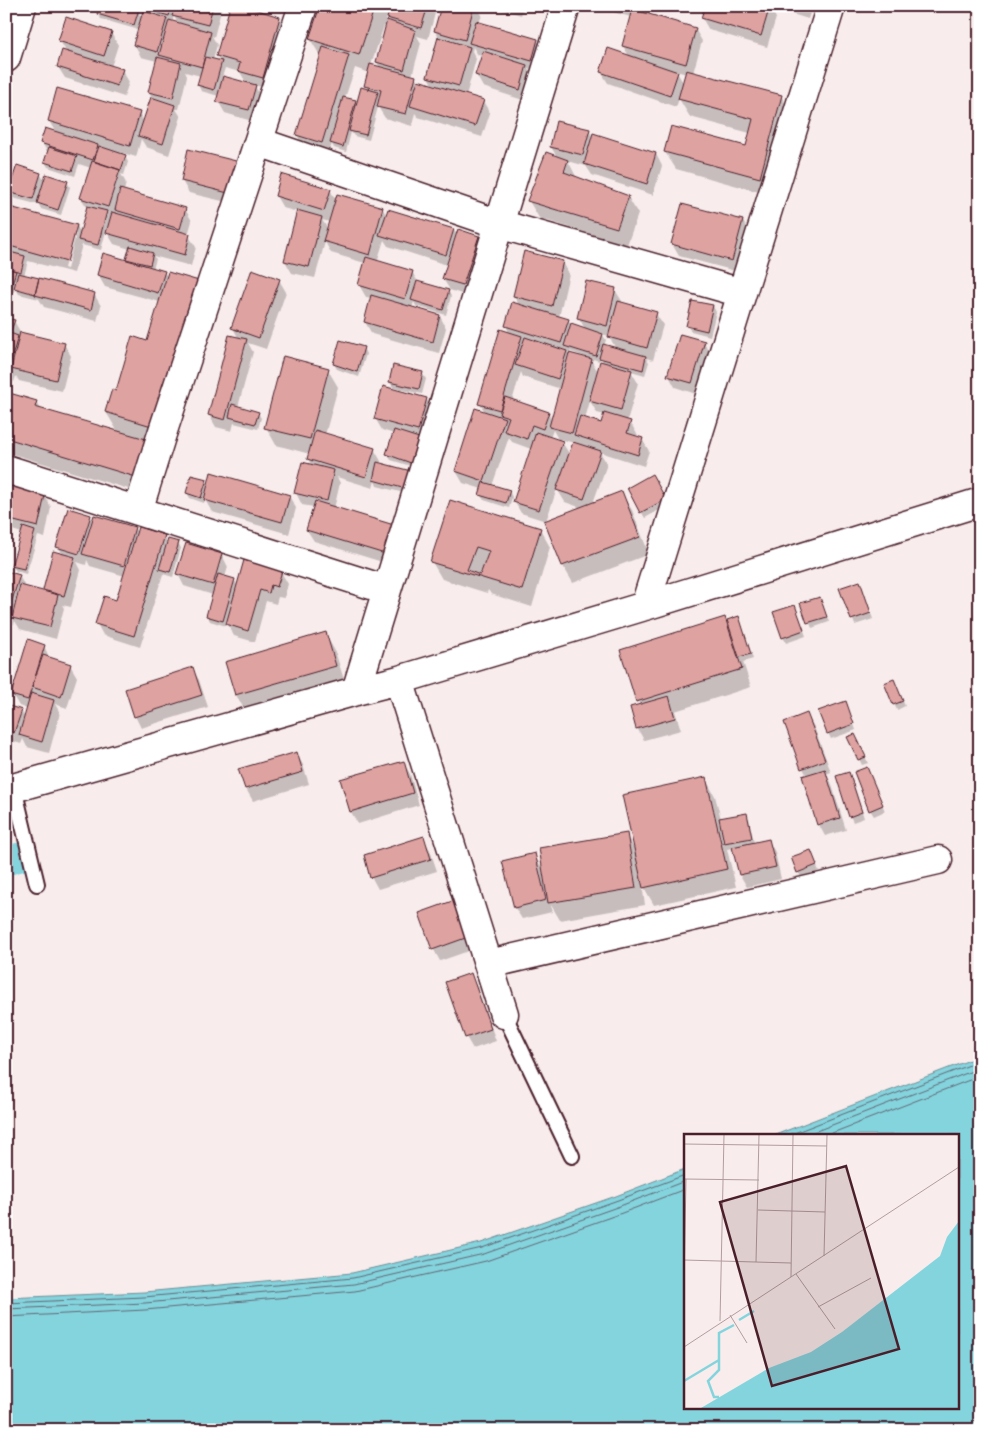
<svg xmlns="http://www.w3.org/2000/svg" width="986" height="1436" viewBox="0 0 986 1436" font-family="Dekko,sans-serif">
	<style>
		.water { fill: #84d4de; stroke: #6d8c96 }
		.shadow { fill: #0003; fill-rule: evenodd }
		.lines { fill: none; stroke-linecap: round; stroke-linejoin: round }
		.shore { stroke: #616773; stroke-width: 1 }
		.canal { stroke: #84d4de; stroke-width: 29 }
		.building { fill: #dea3a1; stroke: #4a1f2b; fill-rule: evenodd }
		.service-casing { stroke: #4a1f2b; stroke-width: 18 }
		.minor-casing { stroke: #4a1f2b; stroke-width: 31 }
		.service { stroke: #fff; stroke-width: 14 }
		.minor { stroke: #fff; stroke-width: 28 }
		.inset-river { fill: none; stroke: #84d4de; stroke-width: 2.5 }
		.inset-road { fill: none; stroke: #b29b9f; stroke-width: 1 }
		.view { fill: #4a1f2b; fill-opacity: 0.15; stroke: #4a1f2b; stroke-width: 2.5 }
		.inset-edge { fill: none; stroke: #4a1f2b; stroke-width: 2.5 }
	</style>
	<rect width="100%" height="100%" fill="#f8edec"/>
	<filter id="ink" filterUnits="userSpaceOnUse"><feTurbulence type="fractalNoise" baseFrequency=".02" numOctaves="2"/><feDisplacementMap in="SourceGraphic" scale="10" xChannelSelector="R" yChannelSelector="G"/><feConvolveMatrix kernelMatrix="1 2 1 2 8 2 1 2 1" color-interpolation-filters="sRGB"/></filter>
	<g filter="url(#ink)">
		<path class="water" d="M980 1056V1430H6V1298L144 1292 352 1273 481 1243 616 1196 685 1169V1407H957V1135H775Z"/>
		<path class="shadow" d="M100 6H131V8L138 11 142 18 156 16 153 11 154 6H248L247 9 280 18 286 30 269 89 254 85 262 98 255 122 225 113 218 101 219 96 201 91 198 85 201 76 185 72 187 76 179 109H176L181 117 169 155 146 147 141 139 136 157 123 153 128 162 124 175 121 174 126 183 124 191 185 209 192 221 188 235 196 247 191 266 153 256 156 259 153 269 164 272 168 278 165 444 144 438 156 458 145 494 6 452V393L36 402 41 409 118 432 106 412 117 392 148 342 160 302 105 287 98 275 129 262 128 258 130 249 114 244 106 231 101 250 82 245 74 273 28 261 24 276 94 294 101 306 97 321 44 307 39 299 19 294 15 287 14 292 6 290V207L77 226 81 234 88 209 81 198 91 168 79 164 75 176 48 167 45 162 48 153 42 143 56 133 49 121 139 113 144 122 152 97 149 92 157 61 141 57 135 45 139 30 101 19 98 14ZM222 7 230 9 217 56 221 62 213 60 217 45 212 36 214 37ZM174 16 178 24 172 22ZM225 68 240 72 247 84 222 77ZM74 234H76L67 269 64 268Z
			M265 6H293L290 14Z
			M321 6H437L428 39 417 36 421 43 412 76 415 77 418 81 433 86 428 77 439 38 435 31 442 6H477L482 15 479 23 537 40 544 52 538 72 528 69 533 78 526 101 483 87 476 75 482 56 478 55 473 47 472 51 476 59 466 96 483 101 490 113 482 137 418 117 415 113 412 126 385 118 378 107 369 140 354 136 351 132 346 152 334 148 332 144 328 154 304 147 297 135 321 57 310 39ZM387 16 389 19 391 23 386 21ZM384 26H386L377 62 380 68 371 65ZM355 68 369 73 366 85 369 91 357 105 355 101 345 98Z
			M491 6H524L521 15Z
			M607 6H636L634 11 695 29 702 41 693 73 781 96 792 114 770 195 676 169 665 152 746 148 750 133 690 117 679 99 676 107 608 83 601 72 629 56 623 46 631 17 609 11ZM676 71 687 74 684 84Z
			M706 6H812L808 19 770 7 776 18 767 47 709 30 702 18Z
			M111 33 118 45 111 67 122 70 129 82 124 97 65 78 58 67 67 53 60 41Z
			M589 130 593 138 656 154 662 166 653 195 592 175 586 166 568 161 577 178 628 197 638 214 627 245 539 218 529 201 557 157 551 147Z
			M40 174 45 181 67 182 70 187 61 215 41 209 37 201 36 204 13 198 10 192Z
			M246 175 239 205 189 193 182 181Z
			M330 190 336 200 382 208 387 216 454 230 457 236 478 237 485 249 470 297 450 290 443 279 447 265 388 246 384 240 377 262 412 272 418 282 448 291 451 296 446 315 416 306 414 302 412 308 440 316 446 328 439 353 372 334 365 322 372 298 366 297 359 285 365 263 331 253 325 242 315 278 292 273 285 261 298 212 283 208 276 196ZM322 220 330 222 328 229Z
			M683 205 743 221 749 233 739 272 679 256 672 244Z
			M563 262 569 274 559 317 568 320 571 326 585 329 579 318 615 290 622 301V304L656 314 663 325 653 360 646 358 649 362 645 375 631 371 638 383 627 421 630 422 637 434 636 437 642 439 649 451 644 466 600 452 607 464 593 503 621 493 632 510 649 554 573 583 563 566 546 521 521 513 514 501 531 449 512 442 509 437 492 486 509 491 512 497 509 508 484 500 480 495 482 489 463 483 456 471 485 412 480 404 510 334 506 326 519 305 514 296ZM602 334 609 336 616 349 604 346 606 340ZM569 351 586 357 585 359 568 354ZM601 356 602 357V360L604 364 598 372 590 358 599 361ZM521 372 523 377 561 389 552 421 548 413 512 401ZM590 401 597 413 605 415 602 425 585 419ZM553 430 559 441 550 438ZM560 439 574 443 570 455ZM557 489 565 502 582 508 546 521Z
			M279 280 286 292 266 349 248 343 253 352 238 407 258 413 261 418 258 429 234 423 232 431 216 427 209 415 239 339 233 328Z
			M693 302 713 306 716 312 710 336 691 331 687 326Z
			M6 319 14 321 21 333 64 344 71 356 62 391 19 381 16 376 14 382 6 380Z
			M704 343 711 354 699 395 675 387 669 376Z
			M363 348 366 354 359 377 337 369 334 364Z
			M328 370 338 387 325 435 374 449 381 461 380 464 410 472 404 493 377 486 375 481 373 488 337 477 340 483 334 509 393 527 392 565 314 541 307 530 314 507 302 505 296 493 312 466 308 459 310 454 276 445 266 427Z
			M422 373 426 379 422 394 394 388V389L390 382Z
			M426 399 433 410 414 467 391 460 387 454 394 434 382 430 375 418Z
			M652 476 668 505 645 518 628 489Z
			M206 480 209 486 289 496 296 508 289 534 212 512 205 500 204 503 190 498 187 493Z
			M8 487 45 496 51 507 45 538 38 536 26 574 16 571 12 566 22 533 6 528V492Z
			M451 501 540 529 550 547 532 607 491 594 488 590 487 593 442 579 432 562Z
			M90 516 93 521 134 528 138 534 164 536 168 543H178L181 548 173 577 163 574 140 647 103 635 97 624 117 601 125 576 90 566 87 560 86 565 77 562 81 570 71 607 62 605 64 608 56 639 20 629 15 621 14 624 6 622V572L19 576 26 588 47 593 45 590 63 555 58 546Z
			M187 544 222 555 228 567 225 577 234 580 238 586 281 572 288 584 284 598 278 597 276 604 266 601 255 642 234 636 227 623 226 626 210 621 207 615 213 595 184 586 178 574Z
			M859 582 863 588 873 619 855 625 841 589Z
			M820 598 829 622 812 628 802 604Z
			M795 606 806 636 786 643 783 637Z
			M725 619 730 628 741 623 753 659 743 662 751 687 675 711 681 730 644 740 637 728 640 706 621 651Z
			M325 634 335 651 345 683 246 712 236 695Z
			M44 646 50 659 70 665 77 677 67 708 55 704 60 713 49 753 27 747 23 739 21 744 6 739V707L21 711 25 718 27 709 19 706 12 694Z
			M6 650 9 654 6 661Z
			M192 669 199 680 208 707 141 728 135 716Z
			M894 681 905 706 897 710 894 704Z
			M848 708 856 730 831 739 828 733Z
			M807 715 814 727 831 772 826 774 831 782 846 830 825 836 819 825 804 777 807 776 803 768Z
			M849 738 858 741 868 763 862 765Z
			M296 753 303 765 309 784 253 801 246 789 240 770Z
			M403 762 410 774 419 805 358 824 351 812 342 780Z
			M867 768 885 811 874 816 870 810Z
			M849 774 852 779 864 818 853 822 850 816Z
			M705 778 715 796 721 819 746 814 749 819 754 843 768 840 775 852 781 879 747 887 740 875 733 848 727 849 736 887 654 905 642 884 645 905 560 920 551 905 552 912 522 919 515 908 534 855 544 871 626 835 635 850Z
			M423 838 430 850 437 871 378 889 372 878 365 856Z
			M813 857 819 871 801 877 798 872Z
			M457 901 477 948 440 961 434 950 421 913Z
			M470 975 477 987 496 1041 473 1049 466 1037Z
			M6 1149 13 1167 6 1170Z"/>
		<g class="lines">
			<path class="shore" d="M789 1135 980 1061
				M806 1135 980 1068
				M827 1135 980 1076
				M6 1303 144 1297 353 1278 482 1248 618 1200 685 1175
				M6 1309 145 1303 354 1284 484 1254 620 1206 685 1181
				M6 1317 145 1310 355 1291 486 1261 622 1213 685 1189"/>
			<path class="canal" d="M6 861 20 857"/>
		</g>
		<path class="building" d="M99 6H128L139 9 134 25 97 14Z
			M153 6H172L169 16 152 11Z
			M175 6H213L208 25 172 16Z
			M230 6H244L280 17 263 78 238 71 240 63 216 56Z
			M320 6H375L359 55 309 39Z
			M391 6H428L421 28 387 18Z
			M441 6H474L465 40 434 31Z
			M705 6H770L761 36 701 18Z
			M632 9 696 28 686 64 622 46Z
			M143 11 167 18 157 52 133 45Z
			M66 17 112 32 104 56 58 41Z
			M169 20 211 32 202 67 159 55Z
			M387 20 415 30 404 70 376 62Z
			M476 21 538 39 532 61 469 43Z
			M438 37 470 47 459 86 427 77Z
			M323 47 349 55 322 143 296 135Z
			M608 48 678 72 670 96 600 72Z
			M62 50 123 69 117 86 57 67Z
			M483 51 527 65 520 90 475 75Z
			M157 57 181 63 173 98 148 92Z
			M205 57 222 61 214 90 197 85Z
			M370 64 416 76 406 114 377 107 381 90 364 86Z
			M686 70 782 95 760 178 664 152 671 126 746 146 753 119 678 99Z
			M223 76 256 85 249 110 216 102Z
			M418 80 484 100 475 126 410 106Z
			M361 87 378 92 366 135 349 131Z
			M57 88 140 112 130 146 48 121Z
			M151 97 175 105 163 144 138 136Z
			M343 97 356 100 343 147 330 143Z
			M556 121 590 129 583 155 550 147Z
			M45 128 98 145 93 160 40 143Z
			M593 133 656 153 647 184 584 164Z
			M99 146 126 155 121 170 94 161Z
			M49 147 77 156 72 171 44 162Z
			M188 149 240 162 232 194 181 181Z
			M546 152 568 160 564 172 629 196 617 228 527 201Z
			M92 161 120 170 108 207 80 198Z
			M17 165 41 173 33 199 8 192Z
			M46 174 68 181 58 210 37 203Z
			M281 174 331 189 324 211 275 196Z
			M120 189 186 208 180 229 115 210Z
			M337 194 383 207 370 255 323 241Z
			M682 204 743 220 732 261 671 244Z
			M6 206 77 225 67 262 6 245Z
			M87 206 107 211 98 245 78 240Z
			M388 209 454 229 446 255 379 235Z
			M297 210 322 217 309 267 284 261Z
			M112 212 190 234 185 255 106 233Z
			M458 229 479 236 463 285 442 279Z
			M130 246 153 253 150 265 126 259Z
			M6 251 25 256 21 272 6 268Z
			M524 251 563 261 552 306 513 296Z
			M103 253 165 271 158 293 97 275Z
			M366 257 413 271 405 299 358 285Z
			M6 268 16 271 11 287 6 286Z
			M252 269 280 279 259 338 231 328Z
			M168 272 199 281 155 427 105 412 112 389 116 391 132 336 147 341Z
			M18 273 39 278 35 294 14 288Z
			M39 278 95 293 91 310 35 295Z
			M417 281 449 290 443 310 411 300Z
			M586 281 616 288 607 326 577 318Z
			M371 295 440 315 433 342 364 322Z
			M618 301 657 312 647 348 608 337Z
			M692 301 713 305 707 331 686 326Z
			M512 302 569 319 561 343 505 326Z
			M6 318 15 320 10 333 18 336 8 371H6Z
			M571 323 603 334 596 356 564 346Z
			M500 329 522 336 500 410 478 404Z
			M20 332 65 343 56 380 11 369Z
			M680 334 705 341 692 383 667 376Z
			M229 335 247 339 225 420 208 415Z
			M525 337 567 351 558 379 515 365Z
			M340 340 364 347 357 372 333 364Z
			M603 344 646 356 643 370 599 358Z
			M569 353 592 359 572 433 549 427Z
			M283 356 329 368 310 439 264 428Z
			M600 361 632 370 621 410 589 401Z
			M393 365 423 372 419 389 389 382Z
			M383 386 427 398 418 431 374 419Z
			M6 392 37 401 35 407 146 439 136 477 6 438Z
			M505 397 549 412 543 429 532 425 527 439 504 431 509 417 499 414Z
			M232 404 259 412 255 424 229 417Z
			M475 408 505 418 484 481 455 471Z
			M604 413 631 421 627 433 643 438 638 455 574 435 580 416 601 423Z
			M315 430 375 448 366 477 307 459Z
			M394 430 419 438 411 463 386 454Z
			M536 432 563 441 539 510 513 502Z
			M573 442 601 451 584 499 556 490Z
			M302 462 334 470 327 501 294 493Z
			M377 462 411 471 406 489 373 480Z
			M211 472 290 495 282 522 204 500Z
			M652 474 666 499 640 513 627 488Z
			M191 475 207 479 201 498 186 493Z
			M483 482 510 490 506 503 479 495Z
			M7 485 45 495 38 527 6 519Z
			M622 491 640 537 562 566 544 521Z
			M450 500 541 528 522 590 430 562ZM476 547 489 551 480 575 467 570Z
			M315 501 394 525 385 554 306 530Z
			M68 508 91 515 79 554 56 547Z
			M94 515 135 527 124 566 82 554Z
			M23 527 35 531 24 569 11 566Z
			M138 527 165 535 134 636 95 624 104 596 116 600Z
			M168 539 179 542 170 572 159 569Z
			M186 543 222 554 213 585 176 574Z
			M53 551 75 557 64 596 43 590Z
			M244 560 282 571 277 587 271 585 269 593 260 590 248 631 226 624Z
			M6 571 20 575 8 613H6Z
			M218 574 235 579 223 621 206 616Z
			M860 581 871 613 851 620 839 588Z
			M20 585 58 595 50 627 12 618Z
			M820 597 827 617 807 623 800 603Z
			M795 605 804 630 782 638 773 612Z
			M739 616 751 654 739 657 727 620Z
			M725 617 742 669 636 702 620 650Z
			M326 632 336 666 235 695 225 662Z
			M28 639 45 645 28 700 11 695Z
			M43 655 71 664 61 697 32 687Z
			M193 667 202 695 134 717 125 689Z
			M894 679 903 701 893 705 884 683Z
			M31 693 54 700 42 742 19 735Z
			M669 696 675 718 636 729 630 707Z
			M846 701 854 724 827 734 818 711Z
			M6 705 22 710 14 733 6 730Z
			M807 713 825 760 801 769 784 722Z
			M855 734 866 757 858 760 847 737Z
			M297 752 303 772 245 789 238 769Z
			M404 761 413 793 350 812 340 779Z
			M867 767 883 805 869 811 854 772Z
			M825 769 840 818 817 825 802 776Z
			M849 772 862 812 849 817 836 776Z
			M706 777 727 869 643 888 622 795Z
			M747 813 752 838 724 843 719 818Z
			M627 833 636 888 548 903 539 848Z
			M424 836 431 859 370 878 364 855Z
			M769 839 776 867 739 875 732 847Z
			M811 850 817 865 797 873 791 857Z
			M535 853 546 900 514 908 502 861Z
			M458 899 471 936 432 950 419 913Z
			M471 973 491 1029 465 1038 445 982Z"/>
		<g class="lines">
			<defs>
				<path id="service" d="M14 788 37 884
					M504 1014 572 1156"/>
				<path id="minor" d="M6 58 22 6
					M259 142 499 224 742 293
					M6 469 387 590
					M138 511 160 440 303 6
					M645 606 831 6
					M399 680 504 1014
					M356 691 566 6
					M6 790 356 691 399 680 645 606 980 502
					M489 964 938 860"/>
			</defs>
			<use href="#service" class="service-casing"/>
			<use href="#minor" class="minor-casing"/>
			<use href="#service" class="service"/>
			<use href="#minor" class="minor"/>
		</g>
	</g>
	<g transform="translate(684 1134)">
		<rect width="275" height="275" fill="#f8edec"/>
		<path d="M275 87V274H17L85 234 127 218 158 198 256 122 263 103Z" fill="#84d4de"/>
		<path class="inset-river" d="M55 186 70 177M0 247 35 226M35 263H30L24 247 35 236V199L50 191"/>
		<path class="inset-road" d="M0 10 143 12M0 45 75 46M74 76 141 78M140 122 143 1M0 126 107 129M72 128 75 1M112 140 151 195M107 143 109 1M0 149 2 45M134 173 187 144M46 181 63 209M36 187 40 1M0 213 275 33"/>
		<path class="view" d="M162 32 215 215 88 252 36 68Z"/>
		<rect width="275" height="275" class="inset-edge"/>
	</g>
	<rect width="986" height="1436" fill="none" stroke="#fff" stroke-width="25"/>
	<rect x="12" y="12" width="961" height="1411" fill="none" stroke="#4a1f2b" stroke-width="2" filter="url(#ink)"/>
</svg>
